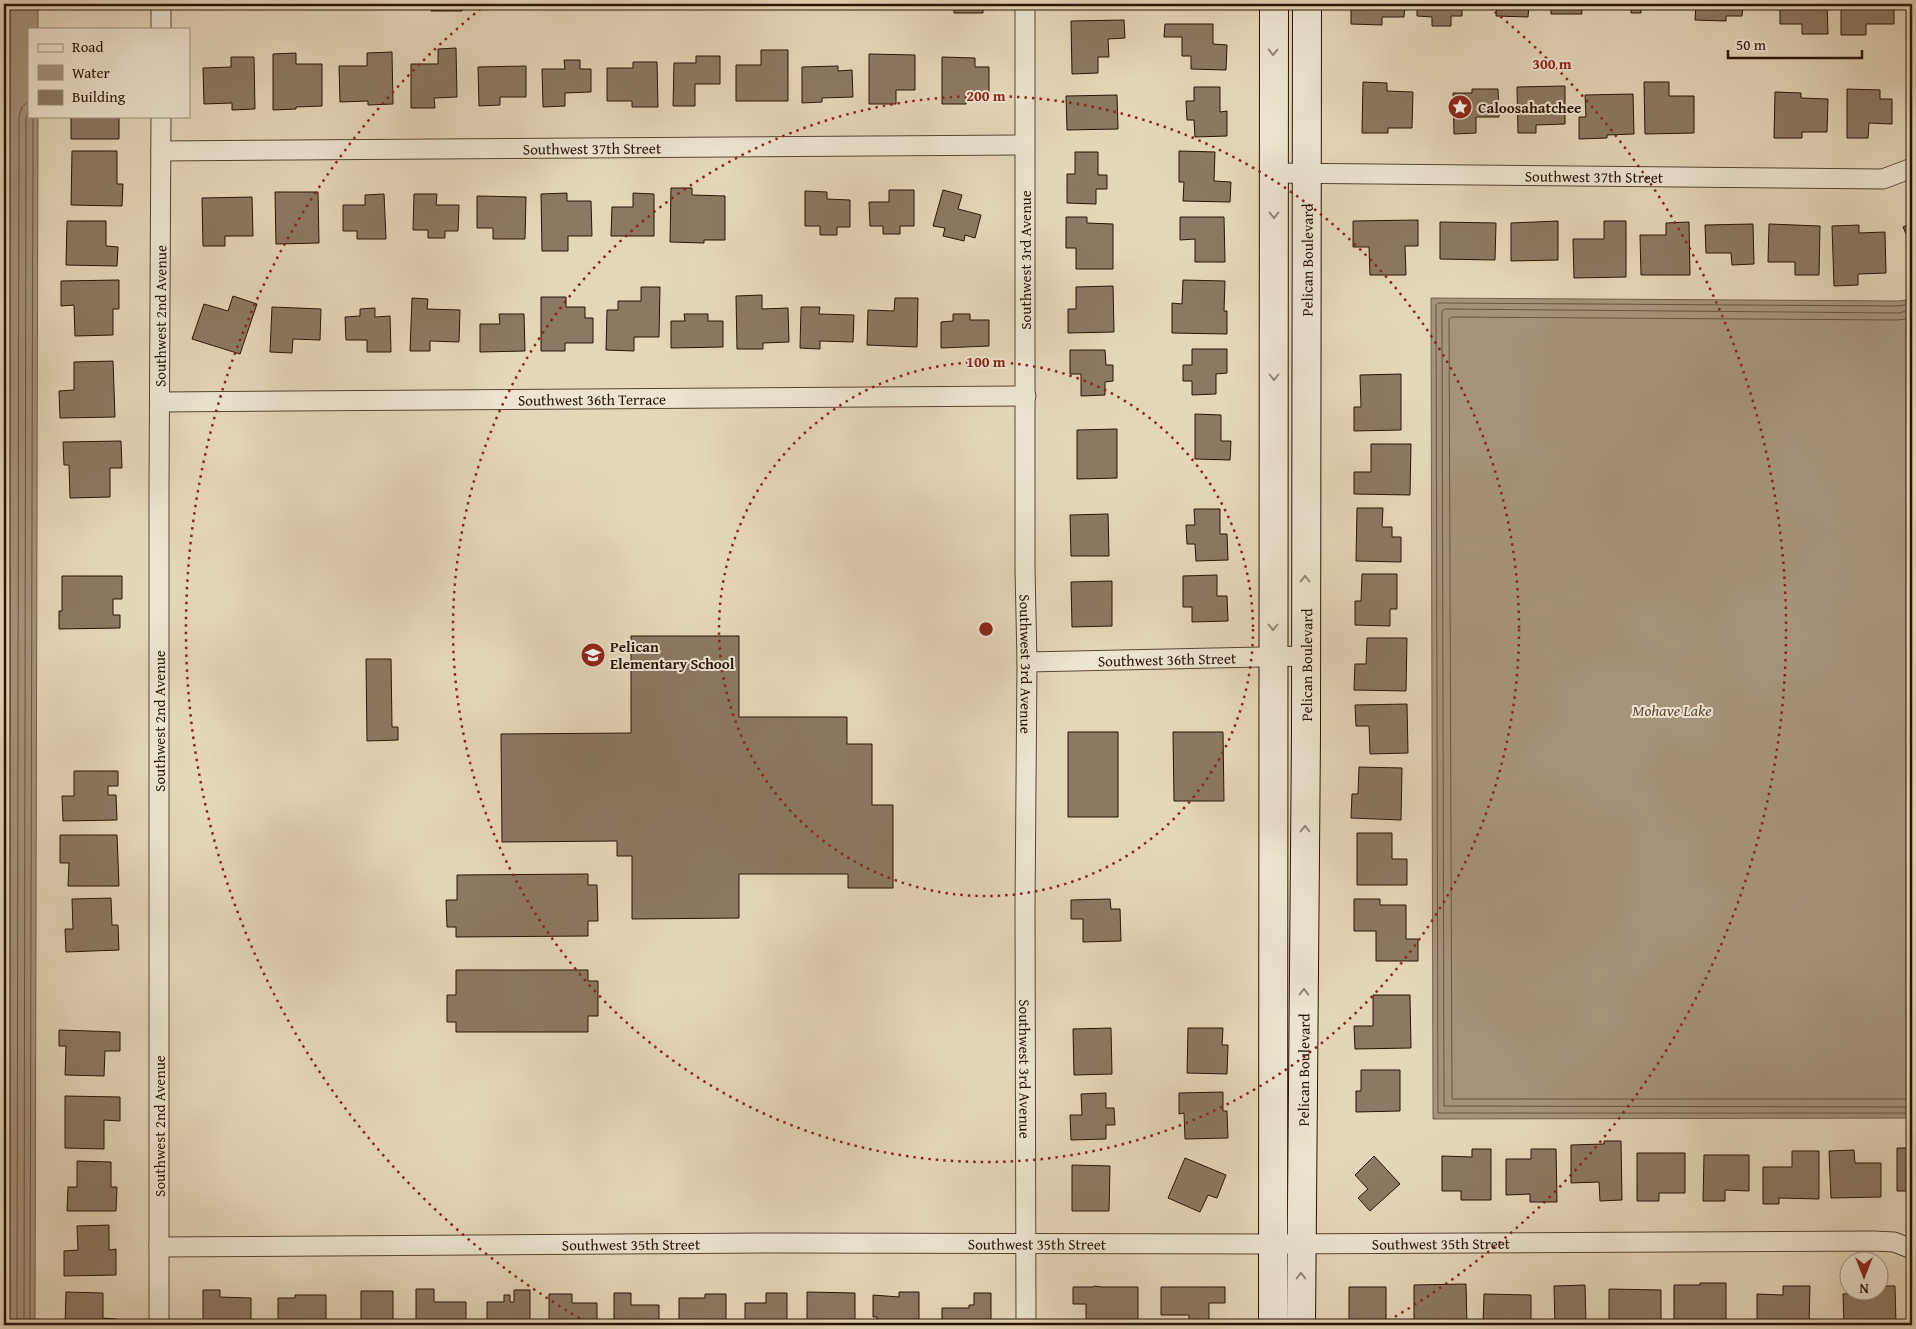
<svg xmlns="http://www.w3.org/2000/svg" width="1916" height="1329" viewBox="0 0 1916 1329" font-family="'Gentium Book Plus',serif">
	<style>
		.water { fill: #a5947c; stroke: #74604d }
		.lines { fill: none; stroke-linecap: round; stroke-linejoin: round }
		.shore { stroke: #685441; stroke-width: 1 }
		.building { fill: #8b7963; stroke: #2a1306 }
		.street-casing { stroke: #584433; stroke-width: 21 }
		.secondary-casing { stroke: #2a1306; stroke-width: 30 }
		.street { stroke: #ede5d2; stroke-width: 19 }
		.secondary { stroke: #ede5d2; stroke-width: 28 }
		.oneway { stroke: #958676 }
		.ring { fill: none; stroke: #8f2418; stroke-width: 2.5; stroke-dasharray: 2.5 5 }
		.labels { text-anchor: middle; dominant-baseline: central; stroke-width: 4; stroke-linejoin: round; paint-order: stroke }
		.poi-label { font-size: 15px; font-weight: bold; fill: #2a1306; stroke: #ede5d2; text-anchor: start }
		.street-label { font-size: 15px; fill: #2a1306; stroke: #ede5d2 }
		.water-label { font-size: 16px; font-style: italic; fill: #5b4735; stroke: #ede5d2 }
		.centre { fill: #8f2418; stroke: #ede5d2; stroke-width: 2.5 }
		.ring-label { font-size: 15px; text-anchor: middle; font-weight: bold; fill: #8f2418; stroke: #ede5d2; stroke-width: 4; stroke-linejoin: round; paint-order: stroke }
	</style>
	<rect width="100%" height="100%" fill="#e4d7b9"/>
	<filter id="stains"><feTurbulence type="fractalNoise" baseFrequency=".004" numOctaves="4"/><feColorMatrix values="0 0 0 0 .2 0 0 0 0 .09 0 0 0 0 .02 0 0 0 .5 -.17"/></filter>
	<radialGradient id="worn" r=".72"><stop offset=".6" stop-color="#630" stop-opacity="0"/><stop offset="1" stop-color="#630" stop-opacity=".3"/></radialGradient>
	<path class="water" d="M4 4H38V29H29V116H38L35 1325H4Z
		M1431 298 1899 301 1912 299V1118L1433 1119Z"/>
	<g class="lines">
		<path class="shore" d="M1912 304 1898 306 1438 303 1436 305 1438 1113H1912
			M1912 310 1898 313 1445 309 1442 311 1444 1106 1912 1107
			M1912 318 1898 320 1452 317 1449 319 1452 1099H1912
			M17 1325 19 117 22 107 29 100
			M24 1325 26 118 29 110
			M30 1325 33 116"/>
	</g>
	<path class="building" d="M431 4H462V11H431Z
		M939 4H983V13H954V8H939Z
		M1189 4H1213V7H1189Z
		M1351 4H1405L1404 17H1382V25L1351 24Z
		M1417 4H1462V16H1451V26H1432V17L1417 16Z
		M1484 4H1529L1528 17 1496 16 1497 7 1484 6Z
		M1551 4H1581L1582 14H1551Z
		M1631 4H1663V7L1641 6V13H1631Z
		M1696 4H1743L1742 16H1726V21L1695 20Z
		M1780 4H1827L1828 34H1802V24H1780Z
		M1841 4H1894V24H1866V35H1841Z
		M1124 20 1125 38 1108 39 1109 57H1098V73L1072 74 1071 21Z
		M1165 24H1213V44L1227 45 1226 70 1191 69V56H1182V37H1164Z
		M456 48 457 97 434 98 435 108H411V64H438V49Z
		M761 50H788V101H736V65H761Z
		M392 52 393 104 368 105V101L340 102 339 66H367V53Z
		M296 53V64H322V106L296 107V109L273 110V54Z
		M869 54 915 55V90H896V104H869Z
		M696 56H720V84H695V106H673L674 63H696Z
		M231 57H254L255 109 232 110V103L204 104 203 68 231 67Z
		M942 57 975 58V67H989V93H966V104H942Z
		M564 60H580V69H591V92L565 93V106L543 107 542 69H565Z
		M633 62H657L658 107H632V101H607V68H633Z
		M526 66V97H500V105L479 106 478 67Z
		M838 66V71L852 70 853 97 822 98V102L802 103V67Z
		M1363 82 1387 83V91L1413 92 1412 128H1388V133H1362Z
		M1644 82H1669V96H1694V133L1645 134Z
		M1565 86V124L1536 125V133H1518L1517 87Z
		M1194 87H1220V112L1227 111V136L1195 137 1194 120H1187L1186 101H1194Z
		M1472 89H1498L1499 117H1476V133L1454 134 1453 93H1472Z
		M1847 89 1880 90V99H1892V124L1869 123 1868 138H1847Z
		M1775 92 1801 93V98L1828 99 1827 132H1802V138H1774Z
		M1633 94 1634 134 1607 135V138L1579 139V117H1586L1585 95Z
		M1117 95 1118 129 1067 130 1066 96Z
		M71 116H119V139H71Z
		M72 151H117V184H123L122 206 71 205Z
		M1179 151 1215 152 1214 181 1231 182 1230 202 1183 201 1184 182H1179Z
		M1075 152H1098V175H1107V189H1096V204L1067 203V174H1075Z
		M671 188H692V195L725 196V240H704V243L670 242Z
		M889 190H914V226H900V234H883V226H870L869 202H889Z
		M943 190 962 195 958 209 981 215 975 238 965 235 964 241 943 236 945 228 933 226Z
		M805 191 827 192V199L850 200V227H837V235H820V226H805Z
		M275 192H318L319 243 276 244Z
		M567 193V201H591L592 236H568V251H542L541 194Z
		M633 193 654 194V236H611L612 207H633Z
		M384 194 386 239H357V231H343V205H365V195Z
		M414 194H437L436 205H459L458 231H445V238H428V230H413Z
		M477 196 526 197 525 239H493V228H477Z
		M252 197 253 236H225V246H203L202 198Z
		M1066 217H1087V223L1113 224V269H1076V248H1066Z
		M1180 217H1224L1225 262H1195V239L1180 240Z
		M1418 220V246H1405L1406 275H1370L1369 247H1353V221Z
		M67 221H106V246L118 247 117 266 66 265Z
		M1558 221V260L1511 261V223Z
		M1604 221H1626V277L1574 278 1573 239H1604Z
		M1440 222 1496 223 1495 260 1440 259Z
		M1689 222 1690 275H1641L1640 235H1666V223Z
		M1912 223V247L1903 227Z
		M1753 224 1754 264 1732 265 1731 253H1706L1705 225Z
		M1769 224 1820 226 1819 275H1795V262H1768Z
		M1859 225V233L1885 232 1886 273 1858 274V285L1834 286 1832 226Z
		M119 280V309H113V335L75 336 74 305 61 306V281Z
		M1183 280 1225 281 1224 311H1227V334L1172 333V303L1182 304Z
		M1113 286 1114 332 1068 333V309H1076V287Z
		M641 287H660L659 337H634V351L606 350 607 310H618V301H641Z
		M762 295V309L788 308 789 342 763 343V349H737L736 296Z
		M233 296 257 304 240 354 192 339 204 304 228 311Z
		M541 297H566V307H585V318H593V343H565V351H541Z
		M412 298 428 299 427 309 460 310 459 342 430 341V351H410Z
		M895 298H918L917 347 867 345 868 310 894 311Z
		M272 307 321 309 320 340 293 339 292 353 270 352Z
		M801 307H820L819 314 854 315 853 342 820 341V349L800 348Z
		M375 308V317L390 316 391 352H367V340H346L345 317 360 316V309Z
		M499 314H524L525 351 480 352V324H500Z
		M684 314H708V321H723V347L671 348V321H685Z
		M953 314H970V320H989V346L941 348V322L953 321Z
		M1192 349H1227V373L1216 374V394L1192 395V381H1183V365H1192Z
		M1070 350H1105L1106 365H1113V381L1105 382V395L1081 396V374H1070Z
		M113 361 115 417 60 418 59 391 74 390V362Z
		M1401 374V430L1354 431V407H1361L1360 375Z
		M1195 414 1221 415V441H1231L1230 460 1195 459Z
		M1117 429V478L1077 479V430Z
		M121 441 122 468H110V497L70 498 69 465H64L63 442Z
		M1371 444H1411L1410 495 1354 494V472H1371Z
		M1357 508H1383L1382 527H1392V537H1401V562L1356 561Z
		M1194 509H1220V534H1227L1228 560 1196 561 1195 544H1187L1186 525H1195Z
		M1108 514 1109 556H1071L1070 515Z
		M1362 574H1397V609H1390V626L1355 625V601H1361Z
		M1217 575V596H1227L1228 621 1192 622V607H1183V576Z
		M62 576H122V599H113V615H120V628L59 629V611H62Z
		M1112 581V626L1072 627 1071 582Z
		M631 636H739V717H847V744H872V805H893V888H848V874H739V918L632 919V856H617V841L502 842 501 734 631 733Z
		M1367 638H1407L1406 691 1354 690 1355 664H1366Z
		M366 659H391L392 727H398V740L367 741Z
		M1407 704 1408 753 1370 754 1369 726H1356L1355 705Z
		M1068 732H1118V817H1068Z
		M1173 732H1223L1224 801H1174Z
		M1359 767 1402 768 1401 820 1351 818 1352 794H1358Z
		M74 771H118V786H108V795H116L117 820 63 821 62 796H74Z
		M1357 833H1392V859H1407V885H1357Z
		M60 835H117L119 886H68L69 863H60Z
		M588 874V885H597L598 921H588V936L456 937V927H447L446 900H457V875Z
		M111 898 112 925H118L119 950 66 952 65 929H73L72 899Z
		M1110 899 1111 909H1120L1121 941 1083 942V919H1071V900Z
		M1354 899H1380V905H1406V939H1418V961H1376V931H1354Z
		M456 970H588V981H598V1016H588V1032H456V1022H447V995H456Z
		M1373 995H1410L1411 1048 1355 1049 1354 1026H1373Z
		M1111 1028 1112 1074 1074 1075 1073 1029Z
		M1188 1028H1223L1222 1045H1228L1227 1074 1187 1073Z
		M59 1030 120 1032V1051H105L104 1076 65 1075 66 1046H59Z
		M1361 1070H1400V1111L1356 1112V1091H1361Z
		M1223 1092V1111H1227L1228 1138 1185 1139 1184 1113 1179 1114V1093Z
		M1106 1093V1108H1114L1115 1125H1106V1139L1071 1140 1070 1115H1082L1081 1094Z
		M65 1096 120 1097V1121L104 1120V1149L65 1148Z
		M1604 1141H1621L1622 1200 1600 1201 1599 1182 1571 1183V1145L1604 1144Z
		M1897 1148H1912V1191H1897Z
		M1472 1149H1491V1200H1461V1191H1442V1156L1472 1157Z
		M1531 1149H1556L1557 1202H1530V1194L1506 1195V1159H1531Z
		M1854 1150 1855 1163H1881V1197L1831 1198 1829 1151Z
		M1792 1151H1819V1199L1779 1198V1204H1763V1167H1792Z
		M1637 1153H1685V1193H1659V1201H1637Z
		M1704 1155H1749V1191L1725 1190V1201H1703Z
		M1374 1156 1400 1184 1370 1211 1358 1198 1368 1189 1355 1175Z
		M1185 1158 1226 1175 1217 1198 1208 1195 1200 1212 1168 1198Z
		M77 1161 111 1162V1187H117L116 1211H67L68 1187H77Z
		M1072 1165 1110 1166 1109 1211H1072Z
		M109 1225V1250L116 1249V1275L64 1276V1251L78 1250 77 1226Z
		M1700 1283H1726V1325H1701V1321H1674V1285H1700Z
		M1466 1284 1467 1325H1414V1285Z
		M1585 1285 1586 1325H1555L1554 1286Z
		M1094 1286 1101 1287H1138V1325H1086V1304H1073V1287H1093Z
		M1783 1286H1810L1809 1325H1757V1294L1783 1295Z
		M1878 1286H1895L1896 1325H1844L1843 1294 1878 1292Z
		M1161 1287H1225V1303H1209V1325H1189V1315H1161Z
		M1349 1287H1386V1325H1349Z
		M416 1289H434V1302H466V1325H416Z
		M1609 1289 1661 1290V1325H1609Z
		M203 1290H220V1297L251 1298V1325H203Z
		M514 1290H530V1325H487V1302H504V1295H510V1302H514Z
		M361 1291H393V1325H361Z
		M66 1292 103 1293V1318L116 1319V1325H65Z
		M807 1292 855 1293V1323L807 1325Z
		M899 1292H919V1325H877V1317H873V1295L899 1297Z
		M614 1293H631V1305H659V1325H614Z
		M766 1293H787V1325H745V1303H766Z
		M974 1293H991V1325H942V1308H969V1305H974Z
		M549 1294H572V1303H597V1325H549Z
		M705 1294H726V1325H679V1298H705Z
		M1484 1294 1531 1295V1325H1483Z
		M295 1295H326V1321H317V1325H289V1321H278V1298H295Z"/>
	<g class="lines">
		<defs>
			<g id="street">
				<path id="s1" d="M1025 4V569L1027 662 1025 907 1026 1325"/>
				<path d="M161 29V4"/>
				<path id="s2" d="M161 151 1024 145"/>
				<path id="s3" d="M1274 173 1883 179 1912 168"/>
				<path id="s4" d="M160 402 1026 396"/>
				<path id="s5" d="M1027 662 1306 656"/>
				<path id="s6" d="M159 1247 781 1243 1272 1244 1874 1241 1894 1242 1912 1249"/>
				<path id="s7" d="M159 1325V485L161 116"/>
			</g>
			<g id="secondary">
				<path d="M1273 1325 1274 4"/>
				<path id="s8" d="M1301 1325 1306 734 1307 4"/>
			</g>
		</defs>
		<use href="#street" class="street-casing"/>
		<use href="#secondary" class="secondary-casing"/>
		<use href="#street" class="street"/>
		<use href="#secondary" class="secondary"/>
	</g>
	<defs><path id="oneway-chevron" d="M-2-3.5L2.5 0L-2 3.5" fill="none" stroke-width="1.6" stroke-linecap="round" stroke-linejoin="round" transform="scale(1.25)"/></defs>
	<g class="oneway">
		<use href="#oneway-chevron" transform="translate(1273 52) rotate(91)"/>
		<use href="#oneway-chevron" transform="translate(1274 215) rotate(90)"/>
		<use href="#oneway-chevron" transform="translate(1274 377) rotate(90)"/>
		<use href="#oneway-chevron" transform="translate(1305 579) rotate(-90)"/>
		<use href="#oneway-chevron" transform="translate(1273 627) rotate(90)"/>
		<use href="#oneway-chevron" transform="translate(1305 829) rotate(-90)"/>
		<use href="#oneway-chevron" transform="translate(1304 992) rotate(-89)"/>
		<use href="#oneway-chevron" transform="translate(1301 1276) rotate(-90)"/>
	</g>
	<g class="ring">
		<circle cx="986" cy="629" r="267"/>
		<circle cx="986" cy="629" r="533"/>
		<path d="M586 1322A800 800 0 0 1 483 7M1489 7A800 800 0 0 1 1386 1322"/>
	</g>
	<defs>
		<symbol id="sight-disc" viewBox="-11 -11 22 22"><circle r="9.5" fill="#8f2418" stroke="#ede5d2"/><path d="M0-6L1.8-2.2L6-1.7L2.9 1.2L3.7 5.4L0 3.3L-3.7 5.4L-2.9 1.2L-6-1.7L-1.8-2.2Z" fill="#fff"/></symbol>
		<symbol id="school-disc" viewBox="-11 -11 22 22"><circle r="9.5" fill="#8f2418" stroke="#ede5d2"/><path d="M0-5L7-2L0 1L-7-2ZM-4 1L0 2.5L4 1V4Q0 6-4 4Z" fill="#fff"/></symbol>
	</defs>
	<g fill-rule="evenodd">
		<use href="#sight-disc" x="1446" y="93" width="28" height="28"/>
		<use href="#school-disc" x="579" y="641" width="28" height="28"/>
	</g>
	<g class="labels">
		<g class="poi-label">
			<text x="1478" y="107">Caloosahatchee</text>
			<text x="610" y="646">Pelican<tspan x="610" dy="17">Elementary School</tspan></text>
		</g>
		<g class="street-label">
			<text stroke="none"><textPath href="#s2" startOffset="431">Southwest 37th Street</textPath></text>
			<text stroke="none"><textPath href="#s3" startOffset="320">Southwest 37th Street</textPath></text>
			<text transform="translate(1025 260) rotate(-90)">Southwest 3rd Avenue</text>
			<text stroke="none"><textPath href="#s8" startOffset="1065">Pelican Boulevard</textPath></text>
			<text stroke="none"><textPath href="#s7" startOffset="1009">Southwest 2nd Avenue</textPath></text>
			<text stroke="none"><textPath href="#s4" startOffset="432">Southwest 36th Terrace</textPath></text>
			<text stroke="none"><textPath href="#s5" startOffset="140">Southwest 36th Street</textPath></text>
			<text stroke="none"><textPath href="#s1" startOffset="660">Southwest 3rd Avenue</textPath></text>
			<text stroke="none"><textPath href="#s8" startOffset="660">Pelican Boulevard</textPath></text>
			<text transform="translate(159 721) rotate(-90)">Southwest 2nd Avenue</text>
			<text stroke="none"><textPath href="#s1" startOffset="1065">Southwest 3rd Avenue</textPath></text>
			<text stroke="none"><textPath href="#s8" startOffset="255">Pelican Boulevard</textPath></text>
			<text transform="translate(159 1126) rotate(-90)">Southwest 2nd Avenue</text>
			<text stroke="none"><textPath href="#s6" startOffset="1282">Southwest 35th Street</textPath></text>
			<text stroke="none"><textPath href="#s6" startOffset="472">Southwest 35th Street</textPath></text>
			<text stroke="none"><textPath href="#s6" startOffset="878">Southwest 35th Street</textPath></text>
		</g>
		<g class="water-label">
			<text x="1672" y="710">Mohave Lake</text>
		</g>
	</g>
	<circle cx="986" cy="629" r="8" class="centre"/>
	<g class="ring-label">
		<text x="1552" y="69">300 m</text>
		<text x="986" y="101">200 m</text>
		<text x="986" y="367">100 m</text>
	</g>
	<rect width="1916" height="1329" fill="none" stroke="#e4d7b9" stroke-width="20"/>
	<rect x="5" y="5" width="1906" height="1319" fill="none" stroke="#2a1306" stroke-width="2.5"/>
	<rect x="10" y="10" width="1896" height="1309" fill="none" stroke="#2a1306"/>
	<rect x="28" y="28" width="162" height="90" fill="#ede5d2" stroke="#9f9180"/>
	<rect x="38" y="44" width="25" height="8" fill="#ede5d2" stroke="#9f9180"/>
	<text x="72" y="52" font-size="15" fill="#2a1306">Road</text>
	<rect x="38" y="65" width="25" height="15" fill="#a5947c" stroke="#9f9180"/>
	<text x="72" y="78" font-size="15" fill="#2a1306">Water</text>
	<rect x="38" y="90" width="25" height="15" fill="#8b7963" stroke="#9f9180"/>
	<text x="72" y="102" font-size="15" fill="#2a1306">Building</text>
	<g transform="translate(1864 1276) rotate(180)"><circle r="24" fill="#ede5d2" stroke="#9f9180"/>
	<path d="M0-4L9 19L0 12L-9 19Z" fill="#8f2418"/>
	<text y="-8" font-size="14" font-weight="bold" text-anchor="middle" fill="#2a1306">N</text>
	</g>
	<path d="M1728 50v8h134v-8" fill="none" stroke="#2a1306" stroke-width="2.5"/>
	<text x="1736" y="50" font-size="15" fill="#2a1306" stroke="#ede5d2" stroke-width="4" paint-order="stroke">50 m</text>
	<rect width="100%" height="100%" filter="url(#stains)"/>
	<rect width="100%" height="100%" fill="url(#worn)"/>
</svg>
